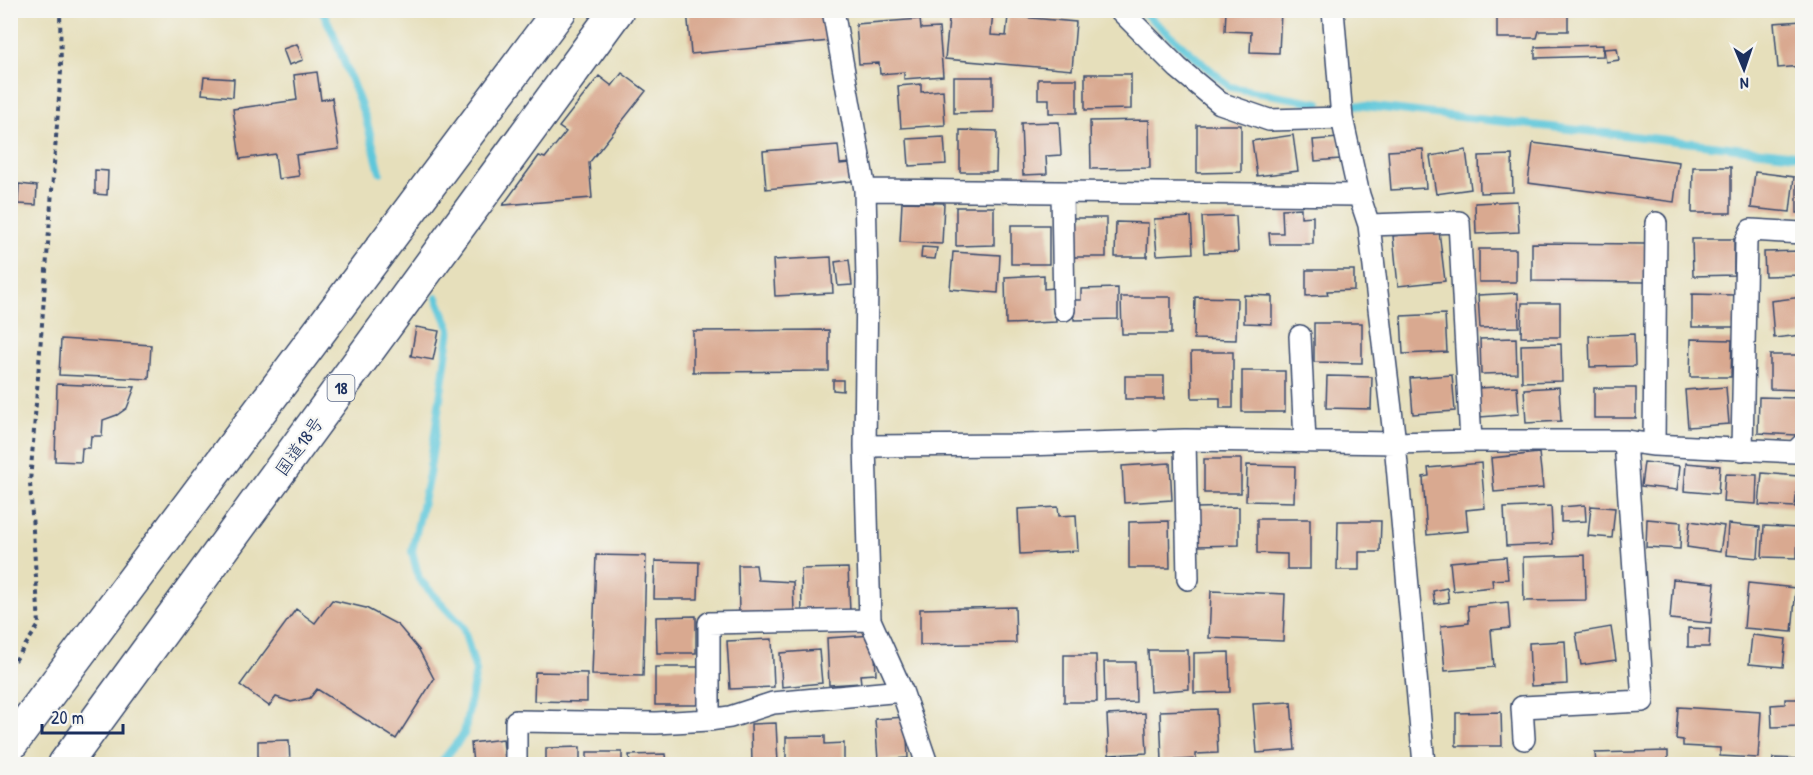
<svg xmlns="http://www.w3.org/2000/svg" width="1813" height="775" viewBox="0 0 1813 775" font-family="'Patrick Hand','Klee One',sans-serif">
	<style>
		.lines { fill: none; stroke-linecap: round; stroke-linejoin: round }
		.stream { stroke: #5ec7da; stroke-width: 8 }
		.building { fill: #d9a990 }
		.minor-casing { stroke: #39496c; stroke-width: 24 }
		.trunk-casing { stroke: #39496c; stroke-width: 36 }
		.path { stroke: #39496c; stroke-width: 4; stroke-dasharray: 4.5 4.5; stroke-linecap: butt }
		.minor { stroke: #fff; stroke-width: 21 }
		.trunk { stroke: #fff; stroke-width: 33 }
		.labels { text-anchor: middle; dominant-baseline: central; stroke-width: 4.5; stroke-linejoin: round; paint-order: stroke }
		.shield { fill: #f6f6f2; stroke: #5d6b8a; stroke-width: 1.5 }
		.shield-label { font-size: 16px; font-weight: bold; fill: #1b2f5e }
		.street-label { font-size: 18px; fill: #1b2f5e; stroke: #f6f6f2 }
	</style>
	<rect width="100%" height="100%" fill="#f6f6f2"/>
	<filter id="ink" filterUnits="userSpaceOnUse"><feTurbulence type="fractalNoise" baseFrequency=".0167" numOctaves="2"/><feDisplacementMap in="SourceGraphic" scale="12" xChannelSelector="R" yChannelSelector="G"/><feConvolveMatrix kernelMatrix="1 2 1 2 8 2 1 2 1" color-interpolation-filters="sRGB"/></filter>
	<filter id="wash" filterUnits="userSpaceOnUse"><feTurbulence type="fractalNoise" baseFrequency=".008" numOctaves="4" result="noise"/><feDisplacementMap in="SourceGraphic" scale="24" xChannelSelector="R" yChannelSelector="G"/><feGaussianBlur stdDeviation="1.35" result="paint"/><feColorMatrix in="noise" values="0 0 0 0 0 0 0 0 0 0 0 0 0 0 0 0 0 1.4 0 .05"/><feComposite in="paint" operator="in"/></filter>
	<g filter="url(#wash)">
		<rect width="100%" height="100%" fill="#e6dfbb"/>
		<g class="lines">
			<path class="stream" d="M322 10 333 33 366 119 380 172
				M1141 10 1230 87 1319 103
				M1357 105C1505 123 1654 137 1802 156
				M437 298 450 329 429 475 412 551 419 579 463 627 476 671 464 734 440 764"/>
		</g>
		<g id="blocks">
			<path class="building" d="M687 10H827L830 41 691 54Z
				M950 10H993L991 35 1006 36 1008 16 1076 22 1072 70 945 59Z
				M1226 10H1281L1279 53 1250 52 1251 32 1225 31Z
				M1497 10H1568V31H1539L1537 38H1497Z
				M920 19 921 29 939 28 943 76 904 79V72L880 74 879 63 859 64 856 24Z
				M1802 21V66L1778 68 1774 23Z
				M297 44 303 60 289 65 283 49Z
				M1603 45V56L1535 58V47Z
				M1617 48 1619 60 1606 62 1604 49Z
				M317 72 321 100 332 98 339 149 296 155 299 176 278 179 275 154 240 159 233 109 297 100 294 75Z
				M622 73 646 91 589 163 592 198 503 205 539 156 545 158 566 132 559 127 599 76 612 86Z
				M1085 74H1131V109L1085 110Z
				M204 77 234 79 233 97 202 94Z
				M954 77H993V112L954 113Z
				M1038 79H1077V113H1049V99H1038Z
				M921 84V92L943 90 945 125 901 128 898 86Z
				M1149 120 1150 168 1091 169 1090 121Z
				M1059 122 1061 155 1046 156 1047 174 1023 175 1021 123Z
				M1197 125H1241V172L1197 173Z
				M960 130 997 131 996 172H960Z
				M1293 135 1298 171 1257 176 1252 141Z
				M944 137 946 164 909 166 907 139Z
				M1339 138 1340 159 1315 161 1313 140Z
				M1533 143 1679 162 1674 202 1528 183Z
				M838 145 840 164 850 163 852 181 766 189 763 151Z
				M1423 149 1426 188 1391 190 1388 151Z
				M1466 150 1471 189 1436 194 1430 156Z
				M1512 155 1513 192 1480 193 1479 156Z
				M1693 167H1731V213H1692Z
				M95 170 108 171 107 195 95 194Z
				M1755 172 1794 177 1790 212 1751 208Z
				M1797 173H1802V213H1797Z
				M19 184 37 186 36 205 18 204Z
				M1517 201 1519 232 1476 234 1475 203Z
				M902 202 944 203 942 244 900 242Z
				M956 207H994V245L956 246Z
				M1301 208V217L1313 216V244H1270L1269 233H1283L1282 209Z
				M1236 216 1238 252 1204 253 1202 217Z
				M1191 217 1193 253 1157 255 1154 219Z
				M1070 218H1106V257H1070Z
				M1116 222 1148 223 1147 257H1115Z
				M1011 225H1049V264H1011Z
				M1439 231 1445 281 1398 286 1393 236Z
				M1692 239H1734V275L1693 276Z
				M1532 243 1645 244V282L1532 281Z
				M922 247 937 248 935 259 921 258Z
				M1479 249H1516V282H1479Z
				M1802 251V275L1765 276 1764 252Z
				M953 252 1000 255 998 293 950 289Z
				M831 257 833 293 775 296 773 260Z
				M849 260 852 285 838 286 835 262Z
				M1306 270H1354V290L1327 291 1328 295 1306 296Z
				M1044 275V289L1054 288 1056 322 1006 324 1005 277Z
				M1118 288V319L1074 320 1073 300H1081V289Z
				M1518 293 1519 327 1480 328 1478 295Z
				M1692 294 1734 295V327H1692Z
				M1244 295 1272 296V324L1244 323Z
				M1121 297H1171V334H1122Z
				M1195 297 1237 298 1236 340 1194 339Z
				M1802 297V335L1774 338 1771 301Z
				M1522 303H1560V337H1521Z
				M1445 314 1447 352 1403 354 1401 316Z
				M1314 323H1362V363L1314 362Z
				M416 327 439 331 433 360 411 356Z
				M829 330V371L693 372V331Z
				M1634 334 1635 366 1590 367 1589 336Z
				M1516 338 1517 373 1481 374 1480 339Z
				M61 339 151 345 149 379 59 375Z
				M1691 339 1732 340 1731 377H1690Z
				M1561 344 1562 381 1522 382 1521 345Z
				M1191 352H1233V408H1220V398H1192Z
				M1770 355H1802V390L1770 389Z
				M1242 371H1285V412H1242Z
				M1452 375 1455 411 1413 414 1410 378Z
				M1125 376H1164V399H1125Z
				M1327 376 1372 377 1371 409 1326 408Z
				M833 380H843V391L833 390Z
				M57 384 135 387 127 408 117 415 103 420 102 436H91L90 448H82L81 462 55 461Z
				M1517 386 1519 414 1480 417 1478 388Z
				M1559 387 1561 421 1526 423 1524 389Z
				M1726 387 1729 424 1688 427 1685 390Z
				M1594 388H1636V418H1594Z
				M1759 397 1799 398 1797 435 1758 433Z
				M1539 453 1543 488 1494 492 1491 458Z
				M1204 459H1241V493H1204Z
				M1644 462 1680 466 1677 490 1641 486Z
				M1170 463 1172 500 1124 503 1122 466Z
				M1481 463 1485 508 1466 510 1468 531 1427 535 1423 477 1429 476 1428 468Z
				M1686 463 1720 466 1718 494 1684 491Z
				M1247 465 1295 466 1294 502 1246 501Z
				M1762 473 1798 476 1795 507 1759 505Z
				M1725 474 1757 475 1756 504 1723 502Z
				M1585 505 1586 521 1561 522V507Z
				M1551 506 1553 544 1506 546 1504 508Z
				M1591 506 1615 508 1612 538 1588 536Z
				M1058 507 1059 516 1076 515 1078 551 1020 554 1018 509Z
				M1239 507V545L1197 546 1196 508Z
				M1257 519H1310V569H1287V554L1257 553Z
				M1647 519 1681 522 1680 549 1646 547Z
				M1169 521 1170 568H1129V522Z
				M1338 521H1381L1380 552H1359V570H1337Z
				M1690 521 1724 526 1720 552 1687 547Z
				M1728 524 1760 527 1758 558 1726 555Z
				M1764 526 1798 528 1797 558 1762 557Z
				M596 555 646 556 643 676 592 675Z
				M1585 555 1586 600 1524 601 1523 557Z
				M1506 557 1508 579 1492 580 1493 587 1453 591 1450 562Z
				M655 561 699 562 698 599H654Z
				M738 565H756L758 580 793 582 794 612 739 615Z
				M848 568 850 612 802 614 801 569Z
				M1673 579 1715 583 1711 623 1670 619Z
				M1748 583 1796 588 1792 632 1744 628Z
				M1447 588 1449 602 1435 604 1433 591Z
				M1211 591 1285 594 1283 641 1209 638Z
				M332 600 366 608 398 625 419 650 434 679 396 739 317 689 310 698 291 702 276 697 269 706 240 685 296 609 315 623Z
				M1508 602 1510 628 1491 630 1494 667 1445 671 1441 626 1469 623 1468 606Z
				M1015 607 1016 643 920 645V609Z
				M696 616V653H657L656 617Z
				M1611 627 1616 660 1581 665 1576 633Z
				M1688 628 1710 629 1709 647H1688Z
				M874 635 876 674 860 675 861 683 829 685 827 638Z
				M1752 635 1786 639 1783 667 1749 664Z
				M772 639 774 687 730 689 727 641Z
				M1565 641 1567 684 1531 686 1529 643Z
				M819 650 822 683 782 687 780 653Z
				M1148 650H1188L1189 689 1150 692Z
				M1229 652 1230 692 1194 693V653Z
				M1064 655H1096L1097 702H1064Z
				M1104 662H1135L1136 702 1105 703Z
				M655 667H701V705H655Z
				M535 672 587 673V702L534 701Z
				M1785 699H1802V715L1798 716V726L1772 727 1771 705 1785 704Z
				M1291 702 1295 750 1257 753 1253 704Z
				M1678 707 1761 712 1758 758 1720 756V748L1683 746V740L1676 739Z
				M1216 709 1218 753 1196 754V759L1162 761 1160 711Z
				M1501 712 1502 746H1456V713Z
				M1145 713 1147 753 1109 755 1107 715Z
				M906 717 908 758 878 760 875 719Z
				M776 723 778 764H752L751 724Z
				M825 736V744L844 743V764H804V760H786V737Z
				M503 739 505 761 473 764 471 743Z
				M289 740 290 764H258V741Z
				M580 747V764H546V748Z
				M1668 751V764H1596L1595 753Z
				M587 752H622V764H587Z
				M665 754 666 764H630L629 755Z
				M1773 758 1802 759V764H1772Z"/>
		</g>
	</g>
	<g filter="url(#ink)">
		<use href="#blocks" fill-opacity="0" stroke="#39496c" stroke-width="1.5"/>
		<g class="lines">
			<defs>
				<path id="minor" d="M833 10 865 190 867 280 865 446 870 620 902 691 927 764
					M1120 10 1178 68 1220 103 1269 120 1342 118 1359 195 1369 225 1395 443 1424 764
					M1333 10 1342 118
					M865 190 1359 195
					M1062 193 1064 310
					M1369 225 1459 222 1471 441
					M1300 336 1305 442
					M1185 440 1188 579
					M1654 445 1656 223
					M865 446 1024 445 1185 440 1395 443 1471 441H1625L1654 445 1795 452 1802 445
					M1742 450 1746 241 1751 230 1802 233
					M709 720V623L870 620
					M1524 739 1522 707 1643 701 1625 441
					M516 764V721L656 723 709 720 730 717 773 703 902 691"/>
				<path id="trunk" d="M10 745 560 10
					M65 764 617 10"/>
			</defs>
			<use href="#minor" class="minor-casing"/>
			<use href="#trunk" class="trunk-casing"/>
			<path class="path" d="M10 668 39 625 30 483 61 71 60 10"/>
			<use href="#minor" class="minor"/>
			<use href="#trunk" class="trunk"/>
		</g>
	</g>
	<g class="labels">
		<rect class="shield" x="327.5" y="375" width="27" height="26" rx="4.5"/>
		<g class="shield-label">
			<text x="341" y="388">18</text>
		</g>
		<g class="street-label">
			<text transform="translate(299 446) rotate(-54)">国道18号</text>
		</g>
	</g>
	<rect width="1813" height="775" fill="none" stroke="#f6f6f2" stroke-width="36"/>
	<g transform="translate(1744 69) rotate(178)" stroke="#f6f6f2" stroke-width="4.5" paint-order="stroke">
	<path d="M0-4.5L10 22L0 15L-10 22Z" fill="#1b2f5e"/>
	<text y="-9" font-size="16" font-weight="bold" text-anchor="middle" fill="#1b2f5e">N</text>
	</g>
	<path d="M42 724v9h81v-9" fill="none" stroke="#1b2f5e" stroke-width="3"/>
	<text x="51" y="724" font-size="18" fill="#1b2f5e" stroke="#f6f6f2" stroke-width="4.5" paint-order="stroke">20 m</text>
</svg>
